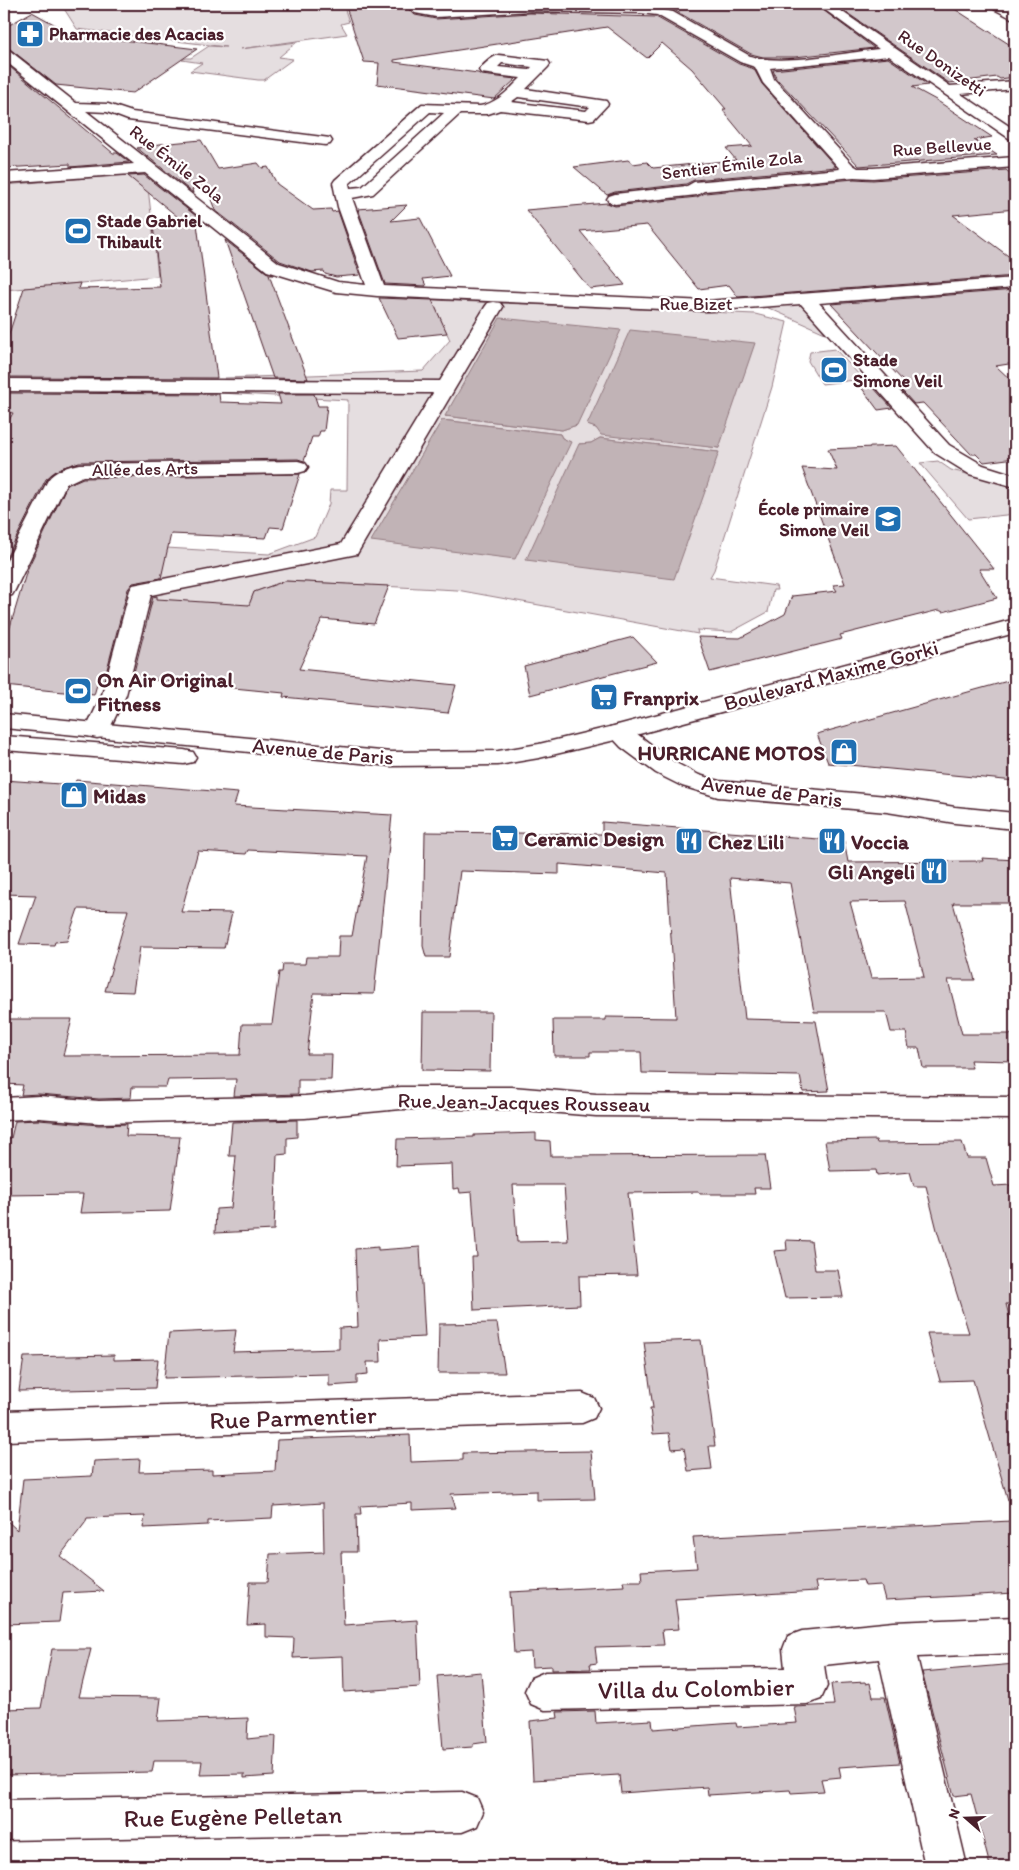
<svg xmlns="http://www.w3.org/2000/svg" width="1019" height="1870" viewBox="0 0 1019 1870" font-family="Itim,sans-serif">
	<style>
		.green { fill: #e5dee0; stroke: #987e86; fill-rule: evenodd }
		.water { fill: #c1b3b6; stroke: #91787e }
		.building { fill: #d2c7cb; stroke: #4a1f2b; fill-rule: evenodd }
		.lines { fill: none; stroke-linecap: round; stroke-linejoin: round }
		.minor-casing { stroke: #4a1f2b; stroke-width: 3 }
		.major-casing { stroke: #4a1f2b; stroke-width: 3 }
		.minor { fill: #fff; fill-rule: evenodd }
		.major { fill: #fff; fill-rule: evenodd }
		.labels { text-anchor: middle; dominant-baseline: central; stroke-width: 4.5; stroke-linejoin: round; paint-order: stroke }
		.far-poi-label { font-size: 18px; font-weight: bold; fill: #4a1f2b; stroke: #fff; text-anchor: start }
		.far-street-label { font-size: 18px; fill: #4a1f2b; stroke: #fff }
		.street-label { font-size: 21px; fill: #4a1f2b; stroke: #fff }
		.poi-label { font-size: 21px; font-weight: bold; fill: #4a1f2b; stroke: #fff; text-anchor: start }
		.near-street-label { font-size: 25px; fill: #4a1f2b; stroke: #fff }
	</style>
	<rect width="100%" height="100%" fill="#fff"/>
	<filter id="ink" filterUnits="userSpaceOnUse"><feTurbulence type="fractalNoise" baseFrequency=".02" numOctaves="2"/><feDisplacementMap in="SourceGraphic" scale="10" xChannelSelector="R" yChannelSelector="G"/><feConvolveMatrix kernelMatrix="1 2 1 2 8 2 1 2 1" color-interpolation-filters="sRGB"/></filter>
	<g filter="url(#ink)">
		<path class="green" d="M61 4H343L349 22 341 24 347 34 240 49 297 42 279 57 293 59 264 80H258L190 71 202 63 182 60 186 58H191L209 46 226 47 77 29Z
			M135 174 142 175 147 179 158 276 4 290V185Z
			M432 300 755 314 787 322 772 387 714 570 710 577 776 586 777 590H773L768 612 731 632 697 630 698 634 457 590 285 581 254 592 246 614 115 606 132 546 269 554 315 537 329 504 330 490H347L348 400 220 393 225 378 423 371 450 340ZM445 416 577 425 562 430ZM442 420 560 434 562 438 570 442ZM588 425 719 448 600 432 596 428ZM600 438 718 452 579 444 591 443Z
			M803 304 825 333 764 306Z
			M835 349 863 379 822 384 808 361 810 352Z
			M938 461 951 470 1007 484 1015 495V514L968 519 920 463Z"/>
		<path class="water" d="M500 318 621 330 577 425 562 430 445 416Z
			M630 330 755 343 719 448 601 435 596 428 587 425Z
			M442 420 560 434 562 438 571 442 515 559 371 541Z
			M600 438 719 452 674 579 526 560 579 444 591 443Z"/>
		<path class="building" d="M378 4H403L415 15 436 19 530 13 656 17 739 64 754 69 762 84 836 167 694 180 686 184 615 192 607 195 574 167 628 160 633 164 647 162 653 168 736 160 726 148 752 146 724 112 723 109H726L692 69 662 43 647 58 607 27 394 60V62L478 73 481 75 516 79 494 99 377 84 379 63 364 62 346 7 380 5Z
			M420 4H493L436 7Z
			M644 4H815L874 48 795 57H763L751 54 674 10Z
			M834 4H947L1015 48V77L1000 79 997 77 949 83Z
			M32 12 72 34 197 49 133 93 56 85 10 49 4 47V28Z
			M888 58 928 85 912 87 936 100 992 137 974 140 997 155 859 166 776 78 773 70Z
			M4 62 113 153H117L129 162 70 167V164L4 168Z
			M201 140 218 169 258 163 262 168 268 167 277 184 313 210 331 209 332 212 338 211 360 275 336 277 325 274 324 271 312 272 280 261 215 210 206 186 192 189 193 193 137 148 160 144Z
			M1006 170 1015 177V209L953 215 1015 261V276L738 297 729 285 699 289 647 225 580 231 625 285 590 289 526 210 607 203 615 206 697 197 705 193 854 179 873 180Z
			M144 175 196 216 217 378 4 377V349L24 288 80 283 78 289 160 287 153 225 184 222 128 176Z
			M407 205 391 221 420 218 450 276 423 279 426 286 385 284 358 209Z
			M225 240 266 272 273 275H269L308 379 273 378Z
			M1015 290V363L996 366 1015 384V458L984 462 976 454H971L923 403 914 404 895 383 904 382 831 304Z
			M379 298 432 300 447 333 398 338Z
			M872 386 892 408 878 410 861 387Z
			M4 393 219 394 220 402 281 404 278 394H314L318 406H327L324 431H320L318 437H312L304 461 298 459 79 462 61 468 46 479 4 562V429L13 413 4 412Z
			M896 446 994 569H979L997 598 943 612 939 610 840 635 842 639 710 672 698 637 740 638 785 614 792 596 837 591 833 585 845 584 802 468 837 470 828 449Z
			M300 474 283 528 270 527 266 538 171 534 161 578 133 583 128 589 104 681H98L94 695 4 686V647L27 570 67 485 83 478Z
			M285 581 389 586 374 624 322 619 299 669 456 685 448 713 283 697 284 693 153 680H132L153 597 157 596V599L249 605 254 592Z
			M633 637 657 662 530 695 524 666Z
			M1015 679V781L828 763 817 734Z
			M4 780 74 785 76 780 238 793 234 806 392 815 374 994 314 993 307 1054H332L331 1080H298V1094L234 1096 236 1079 168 1080 166 1087H132L131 1098 99 1099 39 1094 21 1095 23 1085 4 1084V1019H72L63 1056 240 1055 242 1024H272L279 972H282L283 964H305L306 957H338L339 936H352L367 856 248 850 246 854 198 851 181 912 232 913 224 948 140 947 133 992 105 991 128 910 78 909 67 941 55 942 54 945 19 944 36 895 4 894Z
			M602 822 844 841 848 862 983 861 982 858 1015 860V903H953L975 980H948L962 1034H1015V1061L970 1060 972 1068H923L919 1048H909L906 1032H891L886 1012H814L790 883 730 878 745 1019 816 1021 829 1091 803 1092 800 1076 642 1073 641 1052H590V1056H554L553 1020H606V1017L676 1018 667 873 559 864V874L460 871 449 957H426L423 946 425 832 602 834ZM905 901 924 977 871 978 850 902Z
			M423 1012H491L490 1071 422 1070Z
			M39 1120 99 1125 127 1124 126 1136 180 1137 170 1211 80 1213 83 1194 4 1195V1138H11L15 1121Z
			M297 1120V1137L287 1138V1154L277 1155 274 1230 215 1233 216 1209 231 1208 236 1156H229L232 1122Z
			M536 1133V1140L550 1141 551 1156 765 1155 770 1188H754L755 1194H700L699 1192 628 1193 637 1275 579 1276 580 1305 474 1310 472 1257H477L472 1192 460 1193 459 1188 453 1189 452 1164 396 1166 397 1139 474 1137V1135ZM513 1185H564L568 1241 517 1242Z
			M876 1140 877 1143 962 1142 967 1158H986L994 1186 1011 1185 1015 1199V1304H1006L1015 1339V1499L1008 1500 973 1380 940 1381 927 1333H969L937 1230 926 1186H914L910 1172 877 1175 876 1170 830 1171 825 1141Z
			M786 1240 811 1241 815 1270H838L843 1297 785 1298 774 1251 787 1250Z
			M378 1247V1250L420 1247 425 1337 380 1339 381 1362H367L368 1374 357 1375V1384L329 1386V1374L164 1378 169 1333 236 1330 233 1352 339 1349V1328L358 1327 355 1249Z
			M497 1323 505 1373H438L439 1324Z
			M701 1340 715 1446H709L712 1469 688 1471 684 1448 672 1449 669 1433 653 1434 650 1408H653L644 1342Z
			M114 1355V1360L158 1359 155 1388 19 1391 24 1357Z
			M410 1435 411 1462 463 1460V1453L591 1451 595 1499 537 1500V1491L451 1494 456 1508 412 1510V1503L360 1506 361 1514H356L357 1552H341L344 1625 417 1620 420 1687 344 1692 343 1656 293 1658 294 1638 266 1637V1624L247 1625 250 1582H268L270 1554 324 1552 323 1503 273 1506 272 1518 208 1521V1525L143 1528 145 1516 87 1518 85 1523 60 1556 104 1591 63 1593 59 1622 4 1624V1518L17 1530 23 1479 92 1476 94 1461 140 1459 139 1472 212 1470V1474L275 1471 277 1440Z
			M1011 1521 1015 1537V1593L885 1600 881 1585 865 1586 863 1580 815 1582 817 1591 675 1599 679 1629 662 1630 664 1645 595 1647 597 1663 590 1664 591 1669 552 1670V1666L532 1667 531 1652 514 1653 510 1592 624 1586 623 1581H642L641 1571 697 1568 693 1537Z
			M52 1649H91L79 1697 161 1698 158 1721 248 1718 247 1739 276 1736 274 1776 244 1778V1774L200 1775 202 1761H154L152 1772 4 1775V1709L41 1708Z
			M1015 1664V1866H990L971 1794 954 1796 922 1672Z
			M481 1672 487 1742 473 1744V1747L443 1749 437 1676Z
			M865 1682 866 1684 870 1683 873 1697H885L900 1763 839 1767 841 1777 821 1779 824 1791 791 1793 790 1790 708 1795 707 1787 621 1793 619 1775 533 1780 530 1721 558 1718 557 1712 595 1711 596 1723 652 1720 653 1729 721 1724 736 1723 737 1727 797 1723 794 1707 834 1705 831 1684Z"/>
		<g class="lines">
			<defs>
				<path id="minor" d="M405 4C416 4 425 7 436 9L520 4 641 5 673 12 750 56C781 66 844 53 879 49L817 4H831L950 86 1015 81V89L961 94 1015 130V140L1010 139 889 56 770 68 774 79 853 165 858 168H873L1015 157V167L873 178 854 177 704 191 697 195 615 204 609 202 607 199 609 196 615 194 687 186 694 182 840 169 763 83 755 67 740 62 657 15 641 13 530 11 436 17 415 13Z
					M989 4H1004L1015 11V20L990 7Z
					M4 49 9 50 76 103 108 104 132 112 330 138 332 141 330 144 325 145 128 120 107 112 86 111 279 263 338 282 366 285 338 207 333 183 335 180 422 104 480 106C496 104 510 89 521 78L481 73 479 70C484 64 492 57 499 55L548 61 550 64 548 67 526 89 606 101 608 104 594 119 589 120 500 110 488 114H460L373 194 352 198 384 286 706 301 1015 278V288L819 303 949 445 983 465 1015 475V487L969 474 935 453 801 304 706 311 377 296 336 292 267 271 145 173 4 183V173L134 164 4 60ZM502 63 532 67 529 70 498 67ZM518 97 590 107 586 111 511 102ZM430 112 444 113 362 187 350 188 349 184Z
					M494 302 500 303 503 307 357 554 151 595 126 695 106 736 97 738 88 736 85 731 102 695 130 590 133 585 341 544 433 393 4 391V379L440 381 485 307 488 303Z
					M298 461 305 463 308 467 305 471 298 473 83 476 66 484 15 590 12 595 4 597V566L48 480C54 471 69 466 79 464Z
					M619 725 628 727 674 762 699 775 719 781 887 796 955 807 1015 813V829L955 823 887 812 718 797 682 786 656 773 621 747 607 732 610 727Z
					M401 1087H512L596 1094 1015 1097V1119L596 1116 512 1109H401L305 1118 99 1123 39 1118 4 1120V1098L39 1096 99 1101 305 1096Z
					M582 1393 594 1398 599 1408 594 1418 582 1423 4 1441V1411Z
					M1015 1617V1653L917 1657 967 1866H925L879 1659 824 1665 827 1686 821 1699 807 1704 545 1710 531 1704 525 1691 531 1678 545 1672 785 1668 783 1649 788 1636 802 1631 894 1622Z
					M462 1792 477 1798 483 1812 477 1826 462 1832 4 1840V1800Z"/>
				<path id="major" d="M1015 619V633L628 737 539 758 498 765 391 766 4 728V714L391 752 498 751 539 744 614 726Z
					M4 736 184 750 193 752 196 757 193 762 184 764 4 750Z"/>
			</defs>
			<use href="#minor" class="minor-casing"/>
			<use href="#major" class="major-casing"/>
			<use href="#minor" class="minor"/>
			<use href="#major" class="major"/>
		</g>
	</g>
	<defs>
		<symbol id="pharmacy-square" viewBox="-11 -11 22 22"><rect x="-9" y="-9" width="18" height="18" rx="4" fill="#1f6fb2" stroke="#fff"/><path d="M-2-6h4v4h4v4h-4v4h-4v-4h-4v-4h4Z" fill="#fff"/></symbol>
		<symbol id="stadium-square" viewBox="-11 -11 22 22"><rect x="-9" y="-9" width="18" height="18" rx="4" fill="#1f6fb2" stroke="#fff"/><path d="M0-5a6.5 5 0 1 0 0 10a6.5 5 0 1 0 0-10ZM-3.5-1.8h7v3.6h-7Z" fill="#fff"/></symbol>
		<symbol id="school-square" viewBox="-11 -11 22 22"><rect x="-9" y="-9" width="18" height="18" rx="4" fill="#1f6fb2" stroke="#fff"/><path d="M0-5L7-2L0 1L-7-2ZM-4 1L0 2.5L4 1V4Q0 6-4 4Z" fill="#fff"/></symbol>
		<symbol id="supermarket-square" viewBox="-11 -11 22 22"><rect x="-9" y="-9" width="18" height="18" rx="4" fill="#1f6fb2" stroke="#fff"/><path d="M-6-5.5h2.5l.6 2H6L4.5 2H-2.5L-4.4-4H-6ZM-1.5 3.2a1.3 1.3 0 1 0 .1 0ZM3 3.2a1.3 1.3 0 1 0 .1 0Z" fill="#fff"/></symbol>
		<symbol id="shop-square" viewBox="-11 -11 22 22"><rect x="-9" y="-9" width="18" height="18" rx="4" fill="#1f6fb2" stroke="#fff"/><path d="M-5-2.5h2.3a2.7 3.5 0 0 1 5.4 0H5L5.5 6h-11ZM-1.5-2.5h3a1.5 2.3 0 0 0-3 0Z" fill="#fff"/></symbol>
		<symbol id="restaurant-square" viewBox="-11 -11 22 22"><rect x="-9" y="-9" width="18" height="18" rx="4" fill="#1f6fb2" stroke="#fff"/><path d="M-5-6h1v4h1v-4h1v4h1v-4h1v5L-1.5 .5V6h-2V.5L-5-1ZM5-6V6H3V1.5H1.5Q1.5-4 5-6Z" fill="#fff"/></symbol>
	</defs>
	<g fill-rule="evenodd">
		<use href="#pharmacy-square" x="14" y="18" width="32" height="32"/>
		<use href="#stadium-square" x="62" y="215" width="32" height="32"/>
		<use href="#stadium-square" x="818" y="354" width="32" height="32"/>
		<use href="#school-square" x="872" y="503" width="32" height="32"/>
		<use href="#stadium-square" x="62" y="675" width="32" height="32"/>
		<use href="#supermarket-square" x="588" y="681" width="32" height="32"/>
		<use href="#shop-square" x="828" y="736" width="32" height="32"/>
		<use href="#shop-square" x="58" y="779" width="32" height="32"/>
		<use href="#supermarket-square" x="489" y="822" width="32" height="32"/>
		<use href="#restaurant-square" x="673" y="825" width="32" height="32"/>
		<use href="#restaurant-square" x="816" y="825" width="32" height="32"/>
		<use href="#restaurant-square" x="918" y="855" width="32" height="32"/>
	</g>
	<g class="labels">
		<g class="far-poi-label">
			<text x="49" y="34">Pharmacie des Acacias</text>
			<text x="97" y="221">Stade Gabriel<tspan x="97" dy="21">Thibault</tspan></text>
			<text x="853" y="360">Stade<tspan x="853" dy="21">Simone Veil</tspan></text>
			<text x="869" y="509" text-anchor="end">École primaire<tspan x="869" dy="21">Simone Veil</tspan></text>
		</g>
		<g class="far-street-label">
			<text transform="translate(942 63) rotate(35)">Rue Donizetti</text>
			<text transform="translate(942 147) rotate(-4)">Rue Bellevue</text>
			<text transform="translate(177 164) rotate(38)">Rue Émile Zola</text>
			<text transform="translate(732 165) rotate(-7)">Sentier Émile Zola</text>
			<text x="696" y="304">Rue Bizet</text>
			<text transform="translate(145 469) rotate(-1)">Allée des Arts</text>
		</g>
		<g class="street-label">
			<text transform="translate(831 675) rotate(-15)">Boulevard Maxime Gorki</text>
			<text transform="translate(323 751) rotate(5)">Avenue de Paris</text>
			<text transform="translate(772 791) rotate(7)">Avenue de Paris</text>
			<text transform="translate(524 1102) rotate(1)">Rue Jean-Jacques Rousseau</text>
		</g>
		<g class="poi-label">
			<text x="97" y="679">On Air Original<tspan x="97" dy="24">Fitness</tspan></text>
			<text x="623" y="697">Franprix</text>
			<text x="825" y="752" text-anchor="end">HURRICANE MOTOS</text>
			<text x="93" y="795">Midas</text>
			<text x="524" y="838">Ceramic Design</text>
			<text x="708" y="841">Chez Lili</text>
			<text x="851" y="841">Voccia</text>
			<text x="915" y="871" text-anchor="end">Gli Angeli</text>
		</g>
		<g class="near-street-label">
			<text transform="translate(293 1417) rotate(-2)">Rue Parmentier</text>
			<text transform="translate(696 1688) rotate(-1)">Villa du Colombier</text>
			<text transform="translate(233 1816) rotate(-1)">Rue Eugène Pelletan</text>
		</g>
	</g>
	<rect width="1019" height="1870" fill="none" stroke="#fff" stroke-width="20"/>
	<rect x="10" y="10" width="999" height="1850" fill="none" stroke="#4a1f2b" stroke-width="2" filter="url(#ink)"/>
	<g transform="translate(966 1818) rotate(290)" stroke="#ffffff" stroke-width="4" paint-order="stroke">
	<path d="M0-4L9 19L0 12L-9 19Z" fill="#4a1f2b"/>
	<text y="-8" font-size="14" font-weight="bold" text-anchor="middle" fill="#4a1f2b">N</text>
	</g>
</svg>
